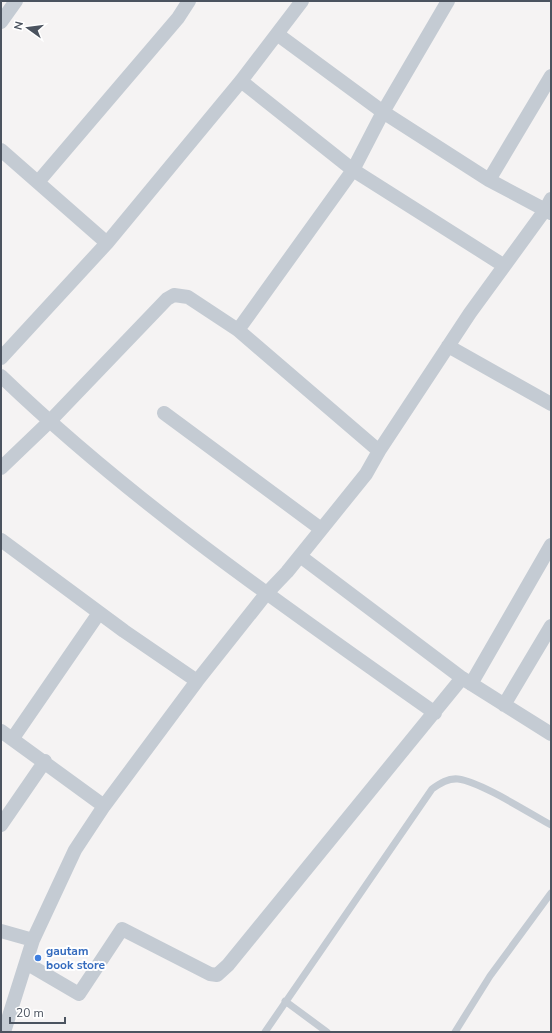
<svg xmlns="http://www.w3.org/2000/svg" width="552" height="1033" viewBox="0 0 552 1033" font-family="'Nunito Sans',sans-serif">
	<style>
		.lines { fill: none; stroke-linecap: round; stroke-linejoin: round }
		.service { stroke: #c4cbd3; stroke-width: 7 }
		.minor { stroke: #c4cbd3; stroke-width: 14 }
		.shop-dot { fill: #3f7fe0; stroke: #fff; stroke-width: 1.5 }
		.labels { text-anchor: middle; dominant-baseline: central; stroke-width: 4; stroke-linejoin: round; paint-order: stroke }
		.shop-label { font-size: 12px; font-weight: bold; fill: #366cbe; stroke: #fff; text-anchor: start }
	</style>
	<rect width="100%" height="100%" fill="#f5f3f3"/>
	<g class="lines">
		<path class="service" d="M285 1001 327 1032
			M265 1032 432 789C440 783 448 778 458 779 481 782 529 813 551 825
			M455 1032 490 976 551 893"/>
		<path class="minor" d="M1 22 16 1
			M277 34 383 112 489 180 551 213
			M241 81 353 170 503 265
			M1 150 107 243
			M489 180 551 76
			M38 182 178 18 189 1
			M238 330 353 170 383 112 448 1
			M448 346 551 404
			M1 358 107 243 241 81 302 1
			M1 376C133 503 285 607 435 713
			M164 413 321 529
			M1 468 49 422 167 299 174 295 188 297 238 330 379 451
			M1 540 124 631 197 681
			M300 556 462 678 551 734
			M471 684 551 545
			M504 705 551 626
			M1 731 104 806
			M13 738 99 613
			M1 825 45 761
			M1 931 33 940
			M26 963 79 994 122 929 210 974 217 975 228 965 462 678
			M4 1032 33 940 75 850 104 806 197 681 266 594 287 572 366 474 379 451 470 313 545 210 551 199"/>
	</g>
	<circle class="shop-dot" cx="38" cy="958" r="4"/>
	<g class="labels">
		<g class="shop-label">
			<text x="46" y="951">gautam<tspan x="46" dy="14">book store</tspan></text>
		</g>
	</g>
	<rect width="552" height="1033" fill="none" stroke="#4b535f" stroke-width="4"/>
	<g transform="translate(28 28) rotate(284)" stroke="#ffffff" stroke-width="3" paint-order="stroke">
	<path d="M0-3L7 15L0 10L-7 15Z" fill="#4b535f"/>
	<text y="-6" font-size="11" font-weight="bold" text-anchor="middle" fill="#4b535f">N</text>
	</g>
	<path d="M10 1017v6h55v-6" fill="none" stroke="#4b535f" stroke-width="2"/>
	<text x="16" y="1017" font-size="12" fill="#4b535f" stroke="#ffffff" stroke-width="3" paint-order="stroke">20 m</text>
</svg>
